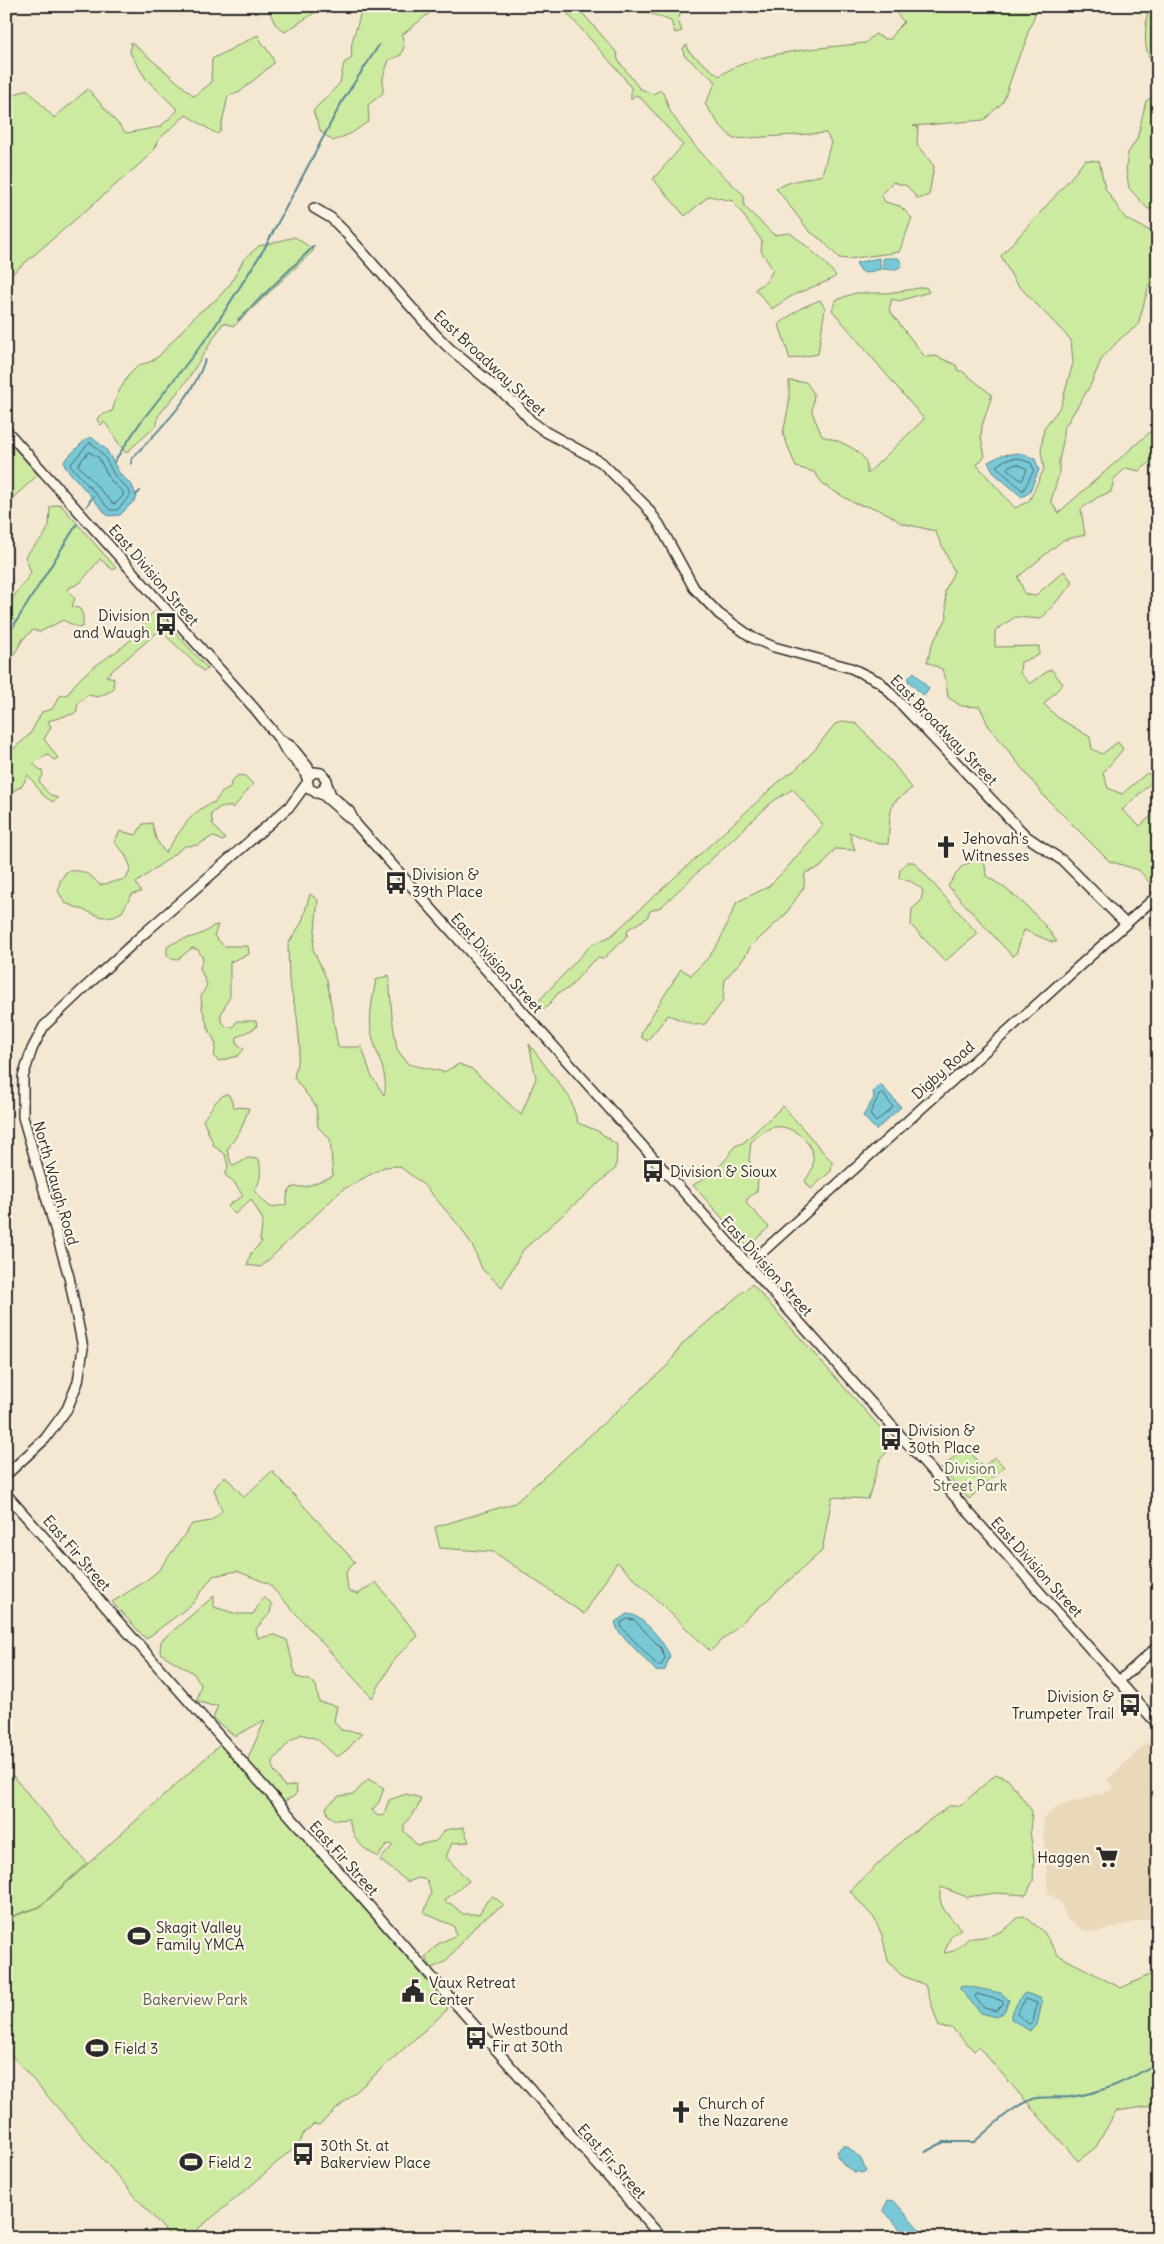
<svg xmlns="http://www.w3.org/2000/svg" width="1164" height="2244" viewBox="0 0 1164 2244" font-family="Delius,sans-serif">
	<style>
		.built { fill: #ead8bb }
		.green { fill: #cdeaa1; stroke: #7c8a66 }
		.water { fill: #79c8d6; stroke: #5a8992 }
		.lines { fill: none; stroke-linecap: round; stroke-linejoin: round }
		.shore { stroke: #4a6a6f; stroke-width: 1 }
		.stream { stroke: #5a8992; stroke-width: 2 }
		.minor-casing { stroke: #2b2b2b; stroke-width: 12 }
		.minor { stroke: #fcf5e5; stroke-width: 9 }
		.labels { text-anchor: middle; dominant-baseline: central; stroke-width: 4.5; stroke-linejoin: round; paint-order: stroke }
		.street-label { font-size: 15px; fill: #2b2b2b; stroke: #fcf5e5 }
		.poi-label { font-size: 15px; fill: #2b2b2b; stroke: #fcf5e5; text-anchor: start }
		.park-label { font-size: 15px; fill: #545b48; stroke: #fcf5e5 }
	</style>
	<rect width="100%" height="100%" fill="#f4e8d2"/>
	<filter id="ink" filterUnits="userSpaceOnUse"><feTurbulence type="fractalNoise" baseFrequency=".02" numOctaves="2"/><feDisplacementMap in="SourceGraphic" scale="10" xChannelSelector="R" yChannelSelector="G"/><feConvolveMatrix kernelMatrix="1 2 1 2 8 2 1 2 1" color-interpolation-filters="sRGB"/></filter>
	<g filter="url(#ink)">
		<path class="built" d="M1155 1735 1158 1739V1916L1097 1932 1083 1930 1067 1920 1061 1902 1048 1893 1043 1831 1044 1820 1048 1814 1057 1807 1111 1790 1113 1788 1107 1780Z"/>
		<path class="green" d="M6 6H22L6 19Z
			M267 6H320L317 11 285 32 275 24Z
			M364 6 437 7 402 35 404 47 401 55 389 60 383 77V93L368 105 369 121 352 133 333 141 321 132 313 111 340 83 344 63 352 58C350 44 353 38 357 26 360 18 359 13 364 6Z
			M630 6H683L678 20 682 31 675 33 671 21Z
			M896 6H1038L1027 35 1026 44 1019 56 1003 102 984 120 913 126 918 127 917 145 934 166 929 195 918 199 907 186 893 182 881 194 885 202 900 206 912 218 899 252 848 259 839 258 823 241 809 231 776 188 791 182 822 175 831 142 826 133 733 139 718 123 705 104 716 82 684 55 683 48 687 45 689 52 719 76C758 50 819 49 865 43L875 34 885 39H891L895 31 904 22 895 12Z
			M1148 6H1158V70C1140 53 1146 29 1148 6Z
			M578 8 617 53 618 60 639 88 653 94 661 90C667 99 667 107 672 114 691 145 717 171 744 195V206L774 235 790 233C807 246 823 259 836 276 825 284 815 285 803 291 792 295 782 302 772 309L755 289 767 281 773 270 761 251 762 241 733 201 709 196 685 216 653 179 683 145 640 97 635 95 631 100V88L622 75 567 13Z
			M258 35C262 46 272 52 274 63L240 92 228 96 220 132 217 134 186 115 159 139 152 152 141 163 6 279V99L27 89 54 118 88 89 126 133 160 127 178 110 146 79 130 53 131 42 194 96 211 83 212 59Z
			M1158 93V209H1148L1129 188 1126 169 1128 153 1137 139 1146 101Z
			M1085 160 1099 161 1105 188 1125 218 1158 235V280L1149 285 1138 325 1121 338 1102 358 1090 386 1063 430V442L1059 460V474L1051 501 1058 513 1158 425V456L1139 471 1126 468 1114 479 1111 492 1098 497 1081 509 1085 535 1063 540 1018 577 1025 594 1035 596 1064 571 1073 583 1041 619 1015 617 995 631V647L1039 646V655L1021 662 1020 673 1030 684 1051 669 1063 684 1044 704 1057 717 1090 737 1092 749 1102 754 1118 742 1123 749 1103 773 1108 788 1122 794 1147 773 1155 779 1122 810 1140 826 1158 810V885L1154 888 1139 870 1109 861 1044 796 988 725 980 707 961 706 948 697 946 683 942 669 927 662 932 644 947 618 945 591 954 571 935 531 901 523 888 514 874 508 856 504 825 486 814 472 796 467 783 434 789 404V381L806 382 814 394 812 412 822 436C836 440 859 447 866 462 867 465 867 471 867 474L924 419 832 310 836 300 855 293H888L926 287 929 292 899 301 892 299 889 310 925 357 936 356 956 365 958 371H962L992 395 982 426 981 437 985 456 977 465 1015 508 1029 501 1044 469 1041 451 1044 428 1061 406 1073 363 1071 340 1015 282 1001 256C1029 224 1059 194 1085 160Z
			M295 237 314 250 234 326 223 323 186 382 158 416 157 425 126 453C116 442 113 432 104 422L101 425 97 420 99 416 112 411 118 393 128 376 139 365 150 362 159 356 197 314 217 299 231 283 244 259 259 246Z
			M820 300 825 308 818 354 790 359 779 324 801 308Z
			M1158 341V373L1151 349Z
			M8 441 38 475 6 504V443Z
			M60 504 116 568 113 570 100 559 80 583 67 589 75 599 72 606 80 609 83 616V626L79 628 63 620 40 632 33 630 23 639 6 668 9 603 31 573 25 556 44 536 49 526 50 507Z
			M156 611 208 669 203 671 160 630 106 676 114 678 113 690 98 697 88 695 78 703 76 713 48 721 51 727 44 739 58 758 54 760 47 754 33 764 42 771 43 775 39 781C44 788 48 796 58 798L53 802C37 793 39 787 28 775L22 786 6 795V756L30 734 42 712 52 709 60 696 68 694C82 669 113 657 133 638 142 629 144 617 156 611Z
			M845 721 857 724 892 762 912 788 893 803 890 816 888 844H879L849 832 855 850 835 849 821 867 805 873 804 887 785 915 751 946 744 958 725 979 723 1001 705 1024 695 1025 668 1015 647 1041 641 1037 642 1031 681 969 691 975 708 958 719 942 737 902 768 887 786 869 823 825 793 789 772 802 661 907 650 911 647 918 628 929 627 936 603 959 598 958 590 964 569 988 558 993 547 1007 538 1011 533 1007 591 945 611 936 784 777 794 771 812 753 835 724Z
			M238 775 245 776 253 784 234 807H220L211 814 213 825 225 839 222 841 213 836 198 845 185 846 136 883 141 892 132 894 122 912 114 916 102 917 65 903 58 891 60 881 66 872C81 868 90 874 100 885L126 879 131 868 125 854 114 842 120 831 136 835 143 824 152 823 156 839 165 853C178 835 192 808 215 802L221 793 230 788 231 782Z
			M978 859 985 865 986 876C1014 892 1039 915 1057 942H1052L1024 930 1016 954 1012 956 948 886 961 867Z
			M907 862H914L978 934 945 961 911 925 912 909 921 901 923 890 912 882 899 878 900 870Z
			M310 894 318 900 313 949 327 980 338 1047H362L371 1075 384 1095C390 1075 374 1051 371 1030 369 1014 373 996 376 980L389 975 392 1017 397 1049 408 1064 444 1072 459 1064 472 1069 521 1115 536 1078 529 1044 570 1098 578 1123 598 1131 617 1145 616 1168 523 1250 502 1287 482 1269 474 1249 461 1228 424 1185 399 1166 384 1167 342 1190 261 1267 247 1265 251 1253 262 1242 260 1240 263 1220 251 1199 235 1214 228 1207 230 1204 243 1196 234 1182 225 1175 228 1167 225 1154 214 1146 203 1120C211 1110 215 1099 226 1094L229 1095 234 1107 249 1108 241 1129 227 1150 231 1163 234 1166 248 1158 259 1159C261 1171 262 1180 254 1191L270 1207 286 1205 288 1192 293 1187H305L333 1176 330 1139 318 1127 316 1106 294 1078 300 1048 297 1016 289 981 288 944 302 922Z
			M218 925 214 936 224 946H248L249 954 230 962V996L221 1014V1021L227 1027H233L237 1021H256L257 1027 237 1037V1044L244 1049 238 1056 219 1061 214 1057 216 1044 208 1028 202 1008 201 996 207 985 200 968 203 958 198 950 192 948 177 960 172 959 167 955V947C181 936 201 939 213 926Z
			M783 1106 832 1162 831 1171 811 1189 805 1181C808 1176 813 1170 813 1163 816 1144 793 1124 774 1127 765 1129 758 1136 751 1142L749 1160 758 1178 757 1191 748 1198 746 1203 769 1227 750 1245H746L693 1185C710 1177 726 1162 735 1146L743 1143Z
			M752 1284 894 1443 880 1460 868 1499 832 1497 822 1551 710 1651 617 1562 584 1614 494 1552 440 1548 435 1527 515 1503 668 1365 683 1343Z
			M965 1447 983 1467 995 1457 1004 1467 969 1499 941 1469Z
			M272 1471 355 1562 346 1572 348 1591 358 1594 376 1582 418 1636 395 1658 372 1698 269 1584 237 1571 213 1576 192 1604 146 1639 112 1602 144 1582 159 1570 192 1524 211 1521 222 1511 214 1489 225 1476 244 1497Z
			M214 1596V1607L237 1614H253L264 1597 272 1604 270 1613 256 1629 258 1638 275 1635 287 1640 296 1677 309 1680 316 1685 319 1702 337 1706 334 1721 341 1730 362 1733 348 1749 337 1757 317 1739 301 1734 289 1742 273 1761V1769L285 1787 296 1785 297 1792 293 1797 284 1801 247 1760 265 1720 235 1736 213 1719 218 1705 212 1706 197 1701 201 1684 193 1673 160 1653 161 1641Z
			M221 1744 447 2004V2010L319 2125 314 2124 303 2134 301 2141 246 2190 194 2232 184 2238H172L6 2049V1919L40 1907Z
			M6 1768 87 1863 39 1907 6 1918Z
			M996 1774 1009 1780 1032 1811 1030 1831 1034 1860 1033 1881 1026 1895 996 1893 967 1897 941 1887C936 1907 949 1915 961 1929L951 1936 944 1953 954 1951 969 1938C989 1938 1005 1933 1018 1917L1024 1916 1043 1931 1058 1955 1121 1988 1158 1971V2105L1116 2111 1096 2147 1078 2161 983 2052 978 2047 974 2051 952 2028 939 2027 925 1985 901 1975 888 1961 882 1935 874 1918 850 1891 905 1838 949 1806H960Z
			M368 1779 384 1788 379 1802 372 1810 376 1815 383 1816 389 1800 406 1794 421 1798 418 1807 404 1825V1831L417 1845 436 1841 445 1830 463 1827 469 1842 452 1843 446 1857 469 1881 445 1900 447 1904 450 1903 463 1914H479L487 1901 493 1896 504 1905 479 1922 445 1962 432 1968 425 1957 438 1944 456 1935 454 1926 424 1913 431 1893 427 1880 418 1878 408 1882 380 1860 393 1845 387 1844 378 1857C359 1846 354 1841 349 1819L335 1820 328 1815 326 1807 339 1796 354 1794Z"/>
		<path class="water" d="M879 258 881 269 865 273 860 270 856 263Z
			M883 258H898L902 263 900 267 894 270 883 269Z
			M91 437 106 449 120 474 132 485 137 498 120 515 108 516 65 467 64 461 86 439Z
			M1019 453 1035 459 1039 470 1029 493 1022 497 994 473 988 462 1002 455Z
			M914 672 929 689 924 696 908 681V678Z
			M880 1084 901 1107 876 1130 863 1116 874 1098 873 1091Z
			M627 1614C641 1613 665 1643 670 1656L665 1670 657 1672 618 1631 615 1622Z
			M966 1986 1001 1993 1009 2000 1004 2012 997 2017 981 2013 960 1989V1987Z
			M1026 1993 1040 1998 1042 2002 1037 2025 1030 2031 1011 2019V2015L1021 1996Z
			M842 2146H847L861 2159 866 2171 861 2173 857 2171 856 2173 845 2166 837 2156V2152Z
			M888 2200 894 2201 927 2238H908L883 2210Z"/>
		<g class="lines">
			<path class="shore" d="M91 443C106 455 106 461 115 476 120 483 127 486 131 495L117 510H110L70 465 88 444Z
				M89 452 98 457 111 481 123 492V496L115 504 112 503 78 465Z
				M1018 458 1031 463 1034 470 1023 491 996 466 1005 460Z
				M1018 464 1027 469 1022 481 1007 469 1009 466Z
				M880 1094H883L893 1107 876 1122 870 1114Z
				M628 1619 634 1620 661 1648 665 1658 661 1666H658L622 1628 621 1623Z
				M977 1994 1003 2001V2004L996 2011 984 2008 975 1997Z
				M1026 1999 1037 2003 1033 2022 1030 2025 1017 2014Z"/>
			<path class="stream" d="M238 320 314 246
				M114 462 140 423 210 334 264 249 343 100 379 45
				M131 464 132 458C160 429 192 399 205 360
				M136 495 140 491
				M87 506 93 496
				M6 638 77 524
				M925 2152 944 2142H974C993 2126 1010 2108 1032 2099 1038 2096 1061 2098 1070 2097 1103 2093 1130 2080 1158 2062"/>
			<defs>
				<path id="minor" d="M314 208 331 218 344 231 435 334 449 348 516 404 531 421 546 432 601 462 645 505 659 524 694 588 719 614 753 638 774 647 851 668 880 682 1026 836 1063 861 1125 923
					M6 430 255 709 280 740 286 751 303 769 307 778
					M281 740 291 746 308 767
					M327 784 331 795 349 811 356 824 1158 1725
					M316 793 323 790 327 780 321 773 314 772 307 778 309 789 323 795 352 820
					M748 1265 1158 895
					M6 1475 45 1439 67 1409 78 1382 83 1348 69 1277 23 1117V1077L32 1049 44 1026 81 991 140 937 291 805 307 783
					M6 1494 662 2238
					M1119 1681 1158 1646"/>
			</defs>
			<use href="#minor" class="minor-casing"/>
			<use href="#minor" class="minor"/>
		</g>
	</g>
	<defs>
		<symbol id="bus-bare" viewBox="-9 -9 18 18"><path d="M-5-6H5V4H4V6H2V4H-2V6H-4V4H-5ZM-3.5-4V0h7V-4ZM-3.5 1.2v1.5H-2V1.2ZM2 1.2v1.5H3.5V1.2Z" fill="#2b2b2b" stroke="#fcf5e5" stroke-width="2.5" paint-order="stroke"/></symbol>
		<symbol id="church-bare" viewBox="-9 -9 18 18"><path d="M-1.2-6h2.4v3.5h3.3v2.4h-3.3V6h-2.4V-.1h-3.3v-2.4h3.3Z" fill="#2b2b2b" stroke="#fcf5e5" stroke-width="2.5" paint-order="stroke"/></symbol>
		<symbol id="supermarket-bare" viewBox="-9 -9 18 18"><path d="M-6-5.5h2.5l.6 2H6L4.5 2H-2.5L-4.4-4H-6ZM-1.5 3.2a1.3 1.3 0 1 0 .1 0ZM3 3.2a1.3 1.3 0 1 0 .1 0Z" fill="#2b2b2b" stroke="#fcf5e5" stroke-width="2.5" paint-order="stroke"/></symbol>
		<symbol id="stadium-bare" viewBox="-9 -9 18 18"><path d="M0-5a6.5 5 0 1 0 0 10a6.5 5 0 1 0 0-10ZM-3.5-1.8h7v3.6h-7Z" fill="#2b2b2b" stroke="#fcf5e5" stroke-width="2.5" paint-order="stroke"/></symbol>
		<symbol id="civic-bare" viewBox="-9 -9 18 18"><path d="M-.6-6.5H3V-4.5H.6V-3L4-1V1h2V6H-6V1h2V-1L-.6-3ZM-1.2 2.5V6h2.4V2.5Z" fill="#2b2b2b" stroke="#fcf5e5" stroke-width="2.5" paint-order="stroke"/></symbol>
	</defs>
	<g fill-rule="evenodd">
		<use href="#bus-bare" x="150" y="608" width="32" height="32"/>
		<use href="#church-bare" x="930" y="831" width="32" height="32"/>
		<use href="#bus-bare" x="380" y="867" width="32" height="32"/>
		<use href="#bus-bare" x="637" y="1155" width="32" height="32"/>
		<use href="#bus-bare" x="875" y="1423" width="32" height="32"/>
		<use href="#bus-bare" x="1114" y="1689" width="32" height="32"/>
		<use href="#supermarket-bare" x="1091" y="1841" width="32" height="32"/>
		<use href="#stadium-bare" x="123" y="1920" width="32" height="32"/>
		<use href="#civic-bare" x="397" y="1975" width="32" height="32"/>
		<use href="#bus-bare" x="460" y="2022" width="32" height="32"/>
		<use href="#stadium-bare" x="81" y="2032" width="32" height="32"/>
		<use href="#church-bare" x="665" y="2096" width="32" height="32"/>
		<use href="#bus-bare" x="287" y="2138" width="32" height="32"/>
		<use href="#stadium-bare" x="175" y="2146" width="32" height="32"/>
	</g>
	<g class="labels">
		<g class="street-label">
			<text transform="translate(490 363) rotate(43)">East Broadway Street</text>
			<text transform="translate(154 575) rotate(49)">East Division Street</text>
			<text transform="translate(944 730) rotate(46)">East Broadway Street</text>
			<text transform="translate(497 963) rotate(48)">East Division Street</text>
			<text transform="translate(943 1070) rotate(-42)">Digby Road</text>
			<text transform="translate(56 1183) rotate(74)">North Waugh Road</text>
			<text transform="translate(767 1266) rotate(48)">East Division Street</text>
			<text transform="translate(77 1553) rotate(49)">East Fir Street</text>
			<text transform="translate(1037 1567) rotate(48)">East Division Street</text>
			<text transform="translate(344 1858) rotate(48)">East Fir Street</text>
			<text transform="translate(612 2161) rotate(48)">East Fir Street</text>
		</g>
		<g class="poi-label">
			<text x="150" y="615" text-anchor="end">Division<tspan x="150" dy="17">and Waugh</tspan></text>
			<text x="962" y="838">Jehovah's<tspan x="962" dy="17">Witnesses</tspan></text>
			<text x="412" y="874">Division &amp;<tspan x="412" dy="17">39th Place</tspan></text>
			<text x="670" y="1171">Division &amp; Sioux</text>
			<text x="908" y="1430">Division &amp;<tspan x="908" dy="17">30th Place</tspan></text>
			<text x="1114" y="1696" text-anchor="end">Division &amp;<tspan x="1114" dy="17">Trumpeter Trail</tspan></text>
			<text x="1090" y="1857" text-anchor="end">Haggen</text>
			<text x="156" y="1927">Skagit Valley<tspan x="156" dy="17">Family YMCA</tspan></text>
			<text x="429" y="1982">Vaux Retreat<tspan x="429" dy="17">Center</tspan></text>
			<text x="492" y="2029">Westbound<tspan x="492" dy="17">Fir at 30th</tspan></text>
			<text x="114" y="2048">Field 3</text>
			<text x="698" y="2103">Church of<tspan x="698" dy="17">the Nazarene</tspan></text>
			<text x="320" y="2145">30th St. at<tspan x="320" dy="17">Bakerview Place</tspan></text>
			<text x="208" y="2162">Field 2</text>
		</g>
		<g class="park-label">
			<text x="970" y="1468">Division<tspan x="970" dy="17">Street Park</tspan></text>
			<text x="195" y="1999">Bakerview Park</text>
		</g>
	</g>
	<rect width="1164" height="2244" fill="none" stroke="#fcf5e5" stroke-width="25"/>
	<rect x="12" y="12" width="1139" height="2219" fill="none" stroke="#2b2b2b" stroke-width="2" filter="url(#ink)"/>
</svg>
